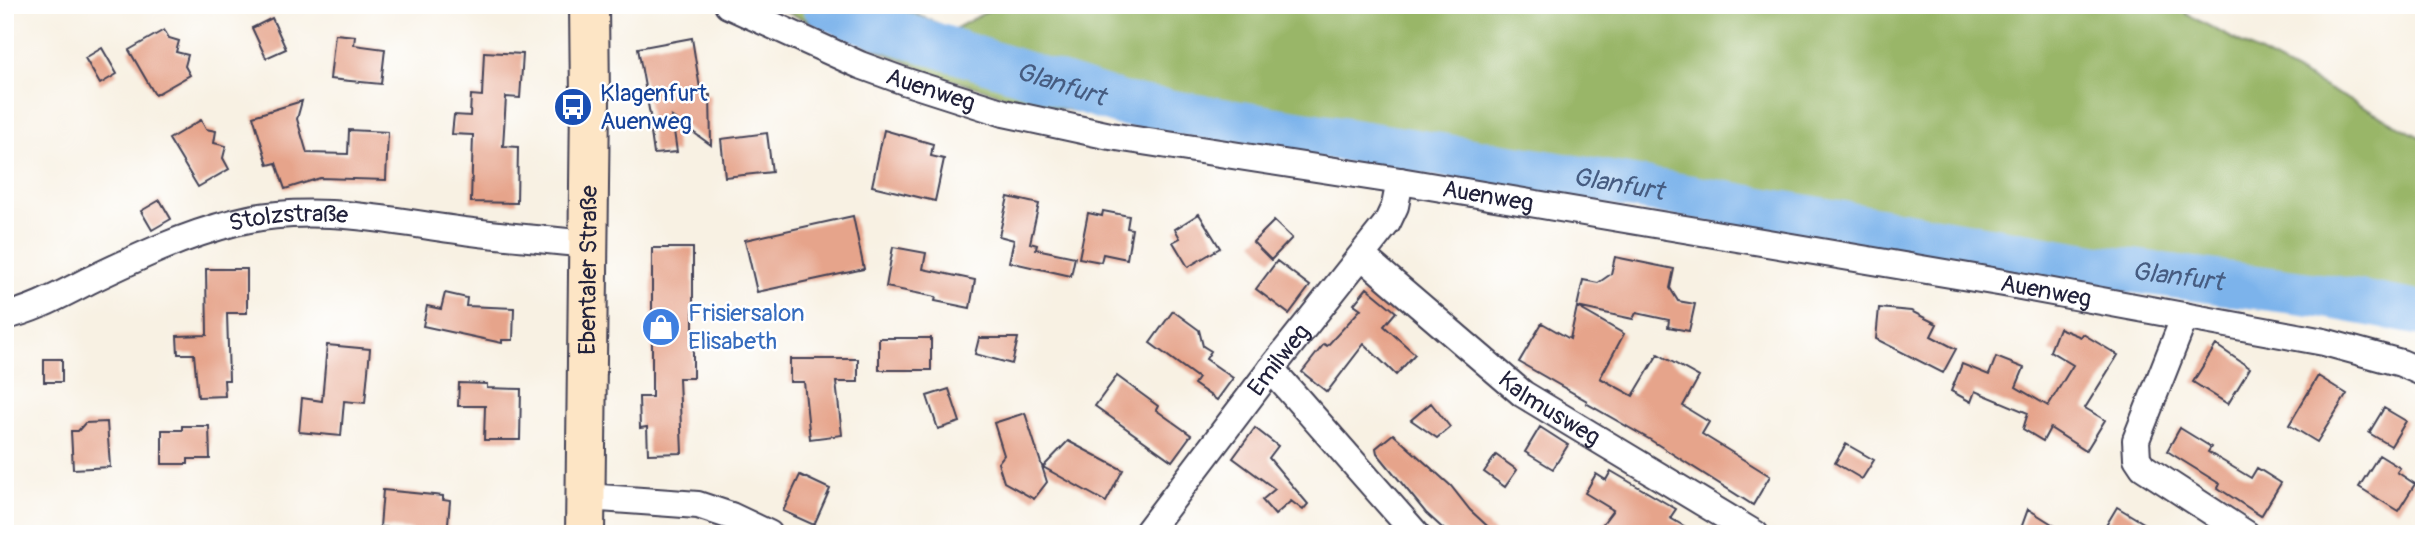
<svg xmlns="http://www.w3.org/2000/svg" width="2429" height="539" viewBox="0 0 2429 539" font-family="Pangolin,sans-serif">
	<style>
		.forest { fill: #99b668; stroke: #5e6c52; stroke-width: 2 }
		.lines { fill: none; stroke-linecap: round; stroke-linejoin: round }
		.river { stroke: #7cb3eb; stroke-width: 44 }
		.building { fill: #e6a48b }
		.minor-casing { stroke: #424154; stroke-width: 30 }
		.secondary-casing { stroke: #424154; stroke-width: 42 }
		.minor { stroke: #fff; stroke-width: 26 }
		.secondary { stroke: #fde5c5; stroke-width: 38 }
		.labels { text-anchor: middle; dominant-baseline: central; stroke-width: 5; stroke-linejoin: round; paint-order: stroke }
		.street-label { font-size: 24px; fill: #22223b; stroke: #fff }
		.transit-label { font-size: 24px; fill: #164399; stroke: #fff; text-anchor: start }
		.shop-label { font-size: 24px; fill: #366cbe; stroke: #fff; text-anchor: start }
		.water-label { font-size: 26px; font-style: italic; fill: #465c81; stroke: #fff }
	</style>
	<rect width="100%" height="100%" fill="#fff"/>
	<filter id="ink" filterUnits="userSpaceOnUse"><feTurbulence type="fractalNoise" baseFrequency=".0143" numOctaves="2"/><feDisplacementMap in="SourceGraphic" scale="14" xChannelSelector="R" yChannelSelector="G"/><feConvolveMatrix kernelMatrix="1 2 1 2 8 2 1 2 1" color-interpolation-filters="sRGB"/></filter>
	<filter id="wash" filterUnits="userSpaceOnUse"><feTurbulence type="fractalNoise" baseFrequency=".00686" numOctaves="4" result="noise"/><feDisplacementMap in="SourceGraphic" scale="28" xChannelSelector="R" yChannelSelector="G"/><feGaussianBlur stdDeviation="1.57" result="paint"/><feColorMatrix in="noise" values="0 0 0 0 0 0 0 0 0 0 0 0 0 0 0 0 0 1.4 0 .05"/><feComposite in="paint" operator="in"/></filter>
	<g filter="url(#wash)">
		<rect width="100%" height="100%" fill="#f8f1e3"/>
		<path class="forest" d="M770 5H895L953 30 999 5H2189L2186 14 2424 139V332L1032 104 939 76Z"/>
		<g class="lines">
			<path class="river" id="s1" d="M824 5 848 17 1122 104 1534 170 2093 266 2326 296 2424 314"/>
		</g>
		<g id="blocks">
			<path class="building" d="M272 18 286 49 266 58 252 28Z
				M164 30 169 38 179 41 176 52 188 55 185 66 190 75 155 95 129 50Z
				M335 34 355 36 354 45 385 49 381 84 330 79Z
				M692 38 701 95H710L711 145 672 117 677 152 654 154 650 126H652L638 48Z
				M102 48 117 74 100 84 85 58Z
				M484 52 523 54 520 98 506 97 503 146 518 147 517 203 471 202 473 135 452 134 454 115 470 116 471 95 482 96Z
				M302 101 297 119 307 153 348 154 349 130 388 132 386 180 320 178 285 189 276 163 268 165 253 116Z
				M201 120 206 129 216 131 214 143 226 146 223 158 229 169 198 187 169 139Z
				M884 130 933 144 931 156 944 159 935 201 872 186Z
				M767 133 772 172 725 177 721 139Z
				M1008 197 1039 204 1030 243 1037 245 1036 249 1075 257 1071 276 1009 262 1014 240 999 236Z
				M160 200 171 219 152 230 141 211Z
				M1103 211 1129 216 1127 228 1132 229 1127 259 1103 254 1101 262 1079 258 1088 213 1102 216Z
				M1199 214 1220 248 1188 267 1173 242 1180 238 1175 229Z
				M853 216 864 269 757 292 745 240Z
				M1274 221 1292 238 1271 260 1253 242Z
				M893 247 926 253 923 269 975 280 970 308 935 301 936 297 886 287Z
				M652 248H693V378H679L682 453 648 454 647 427 640 428 639 397H652Z
				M1615 257 1674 269 1670 288 1678 301 1695 304 1689 331 1668 327 1669 320 1636 313 1633 319 1577 307 1583 280 1598 283 1611 274Z
				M1277 261 1310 286 1289 314 1256 289Z
				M206 269H247V313H227L229 380H224L225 396 198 397 194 354H178L177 336 207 335Z
				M1367 288 1396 312 1384 326 1415 354 1396 375 1364 344 1327 392 1302 372 1324 344 1327 346 1361 309 1354 304Z
				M445 293 467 298 466 306 514 308 513 340H502V343L423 326 427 306 441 309Z
				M1577 307 1624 334 1600 378 1633 396 1658 354 1699 377 1683 406 1709 422 1702 434 1770 476 1753 505 1649 439 1586 403 1587 401 1519 362 1542 323 1570 339Z
				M1879 308 1911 311 1937 324 1931 336 1956 349 1943 373 1876 339Z
				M1173 311 1199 330 1203 346 1211 351 1206 359 1233 378 1217 400 1194 384 1198 378 1150 343Z
				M2059 328 2081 337 2083 334 2118 355 2085 408 2105 420 2086 451 2050 428 2043 441 2023 429 2028 413 1975 391 1971 402 1951 391 1962 364 1989 375 1996 357 2024 368 2016 387 2048 406 2073 365 2050 351Z
				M879 338H931V370H879Z
				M979 338H1018L1012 364 975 354Z
				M327 345 370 349 365 403 344 401 341 436 299 432 302 398 322 401Z
				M2216 345 2250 368 2228 404 2193 382Z
				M44 359H62V382H44Z
				M790 359H858V382H836L842 435 810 439 804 382H790Z
				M1117 376 1158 406 1156 410 1191 435 1172 461 1095 406Z
				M2318 376 2347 394 2317 442 2289 425Z
				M459 383 487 384V388L521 389 520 440H484L485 406H458Z
				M949 389 960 422 938 429 927 396Z
				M1431 403 1450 427 1437 438 1411 420Z
				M2384 408 2406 421 2391 446 2369 433Z
				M1025 413 1047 482 1034 499 1004 482 998 463 1004 455 994 423Z
				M107 422 110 467 73 469 71 431H78L85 423Z
				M182 426H209L210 459H188V464H162V430H182Z
				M1540 427 1568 445 1553 469 1525 452Z
				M1255 428 1278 446 1269 458 1308 504 1303 510 1291 501 1275 515 1262 500 1275 489 1233 458Z
				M2180 428 2211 447 2208 452 2251 478 2257 468 2281 483 2261 516 2218 488 2220 484 2167 451Z
				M1393 434 1451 486 1470 510 1496 534H1449L1426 513 1377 453 1376 448Z
				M1068 441 1123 470 1106 502 1043 467Z
				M1846 444 1874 460 1862 479 1835 463Z
				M1496 455 1517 470 1505 487 1484 472Z
				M2379 455 2400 468 2397 472 2415 484 2398 511 2359 487Z
				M1611 471 1676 509 1670 518 1698 534H1595L1613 510 1585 493 1596 474 1606 480Z
				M800 475 830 489 814 525 783 511Z
				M383 490 443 496V500L450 501 447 534H412L413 530 380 527Z
				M2117 507 2162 534H2101Z
				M2028 509 2068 534H2019Z"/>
		</g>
	</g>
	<g filter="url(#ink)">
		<use href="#blocks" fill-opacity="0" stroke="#424154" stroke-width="2"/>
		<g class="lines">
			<defs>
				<g id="minor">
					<path id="s2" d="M728 5 860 65 904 81 1004 113 1110 136 1400 181 2004 283 2324 342 2401 363 2424 373"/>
					<path id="s3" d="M1362 256 1523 394 1755 534"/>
					<path id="s4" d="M5 316C34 310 62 294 88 281 136 258 184 235 236 222 314 202 394 222 472 232 511 237 550 240 589 244"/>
					<path d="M2185 316 2136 440 2137 458 2143 467 2246 534"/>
					<path d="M1271 369 1416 534"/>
					<path d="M586 497 698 505 731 516 769 534"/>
					<path id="s5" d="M1146 534 1271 369 1387 223 1395 206 1400 181"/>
				</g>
				<g id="secondary">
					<path id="s6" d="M585 534 590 99 589 5"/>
				</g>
			</defs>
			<use href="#minor" class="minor-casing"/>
			<use href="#secondary" class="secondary-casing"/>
			<use href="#minor" class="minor"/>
			<use href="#secondary" class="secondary"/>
		</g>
	</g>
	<defs>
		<symbol id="bus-disc" viewBox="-11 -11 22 22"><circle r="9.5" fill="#1a4fb4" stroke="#fff"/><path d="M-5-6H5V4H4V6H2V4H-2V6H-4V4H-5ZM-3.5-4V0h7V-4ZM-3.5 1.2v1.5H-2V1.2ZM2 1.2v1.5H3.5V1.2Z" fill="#fff"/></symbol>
		<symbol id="shop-disc" viewBox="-11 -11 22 22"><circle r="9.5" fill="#3f7fe0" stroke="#fff"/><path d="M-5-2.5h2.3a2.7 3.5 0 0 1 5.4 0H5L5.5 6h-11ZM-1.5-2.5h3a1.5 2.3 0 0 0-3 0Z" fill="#fff"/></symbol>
	</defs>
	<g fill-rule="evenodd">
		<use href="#bus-disc" x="551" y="85" width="44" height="44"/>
		<use href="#shop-disc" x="639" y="305" width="44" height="44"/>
	</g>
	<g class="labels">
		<g class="street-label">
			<text stroke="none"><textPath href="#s2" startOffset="220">Auenweg</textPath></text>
			<text stroke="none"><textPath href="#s2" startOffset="788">Auenweg</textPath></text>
			<text stroke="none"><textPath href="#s4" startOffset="303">Stolzstraße</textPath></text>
			<text stroke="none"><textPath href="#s6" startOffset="264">Ebentaler Straße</textPath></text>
			<text stroke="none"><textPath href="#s2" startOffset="1354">Auenweg</textPath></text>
			<text stroke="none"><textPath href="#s5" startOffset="219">Emilweg</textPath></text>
			<text stroke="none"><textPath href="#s3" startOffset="242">Kalmusweg</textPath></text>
		</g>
		<g class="transit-label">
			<text x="600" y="93">Klagenfurt<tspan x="600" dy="28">Auenweg</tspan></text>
		</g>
		<g class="shop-label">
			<text x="688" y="313">Frisiersalon<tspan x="688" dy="28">Elisabeth</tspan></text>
		</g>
		<g class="water-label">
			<text stroke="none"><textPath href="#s1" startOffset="250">Glanfurt</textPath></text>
			<text stroke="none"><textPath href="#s1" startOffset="817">Glanfurt</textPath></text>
			<text stroke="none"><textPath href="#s1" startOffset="1384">Glanfurt</textPath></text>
		</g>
	</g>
	<rect width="2429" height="539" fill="none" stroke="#fff" stroke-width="28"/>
</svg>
